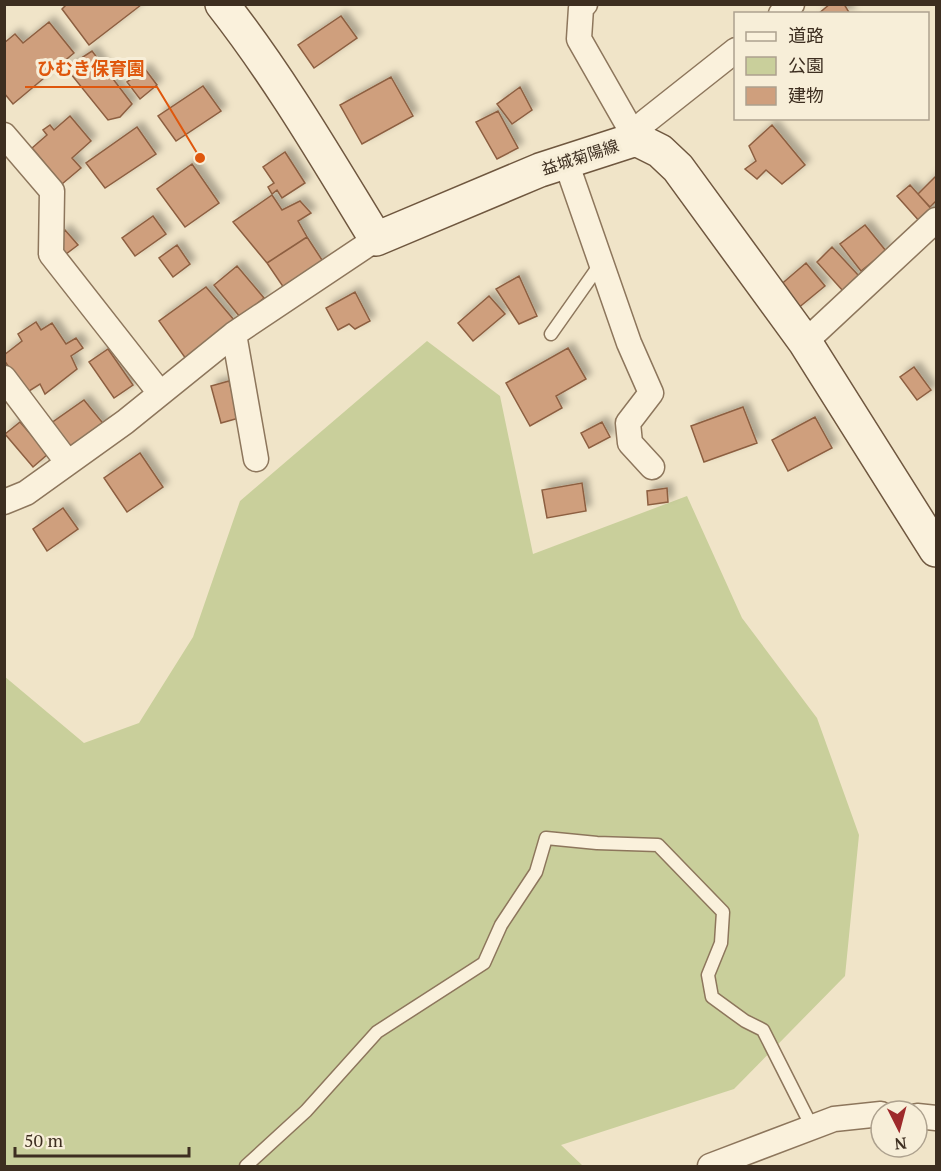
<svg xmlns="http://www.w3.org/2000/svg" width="941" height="1171" viewBox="0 0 941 1171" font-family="'PT Serif','Noto Sans JP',serif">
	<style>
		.green { fill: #c9cf9b }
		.building { fill: #cf9f7d; stroke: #8d5f41; stroke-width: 1.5; filter: url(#shadow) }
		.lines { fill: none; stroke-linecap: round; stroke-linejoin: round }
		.service-casing { stroke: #8d765c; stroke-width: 15 }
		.minor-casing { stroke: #8d765c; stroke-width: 27 }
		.secondary-casing { stroke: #6f573f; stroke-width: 36 }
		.service { stroke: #faf1dc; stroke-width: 12 }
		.minor { stroke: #faf1dc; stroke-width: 24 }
		.secondary { stroke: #faf1dc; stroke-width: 33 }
		.labels { text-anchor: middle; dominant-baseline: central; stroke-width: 6; stroke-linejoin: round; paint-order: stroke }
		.street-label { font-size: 16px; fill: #3d2e20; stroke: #f7eed8 }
		.leader { fill: none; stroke: #df570d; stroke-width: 2 }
		.callout-dot { fill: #df570d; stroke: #f7eed8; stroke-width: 2 }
		.callout-label { font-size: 18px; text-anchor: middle; font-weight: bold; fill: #df570d; stroke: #f7eed8; stroke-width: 6; stroke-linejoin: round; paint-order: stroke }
	</style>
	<defs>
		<filter id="shadow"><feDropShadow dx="5.5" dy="-5.5" stdDeviation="3" flood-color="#0004"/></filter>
	</defs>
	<rect width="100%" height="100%" fill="#f0e4c8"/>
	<path class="green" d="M427 341 500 396 533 554 687 496 742 618 817 718 859 835 845 976 734 1089 561 1145 583 1166H5L4 676 84 743 139 723 193 637 240 501Z"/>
	<path class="building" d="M67 4H141V5L89 45 62 9Z
		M830 4H844L850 14H818Z
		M341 16 357 38 314 68 298 45Z
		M49 22 74 53 13 104 4 93V43L15 34 23 43Z
		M92 51 132 104 120 117 108 120 66 68Z
		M145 69 157 85 140 99 127 82Z
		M391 77 413 116 362 144 340 105Z
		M203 86 221 111 176 141 158 116Z
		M520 87 532 110 512 124 497 104Z
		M498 111 518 148 497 159 476 122Z
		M70 116 91 141 72 158 81 168 62 184 32 148 47 135 43 130 50 125 54 130Z
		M772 125 805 165 782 184 766 170 757 179 745 169 756 161 749 146Z
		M137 127 156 154 105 188 86 163Z
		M285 152 305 183 282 198 277 190 272 194 268 187 274 183 263 167Z
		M192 164 219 203 185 227 157 189Z
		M936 176V201L930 207 918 194Z
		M910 185 934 212 921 223 897 196Z
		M272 195 282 210 300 201 311 213 298 221 307 237 267 263 233 222Z
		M153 216 166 234 135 256 122 238Z
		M865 225 886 251 861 271 840 244Z
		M65 230 78 245 66 254 53 242Z
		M307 237 324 263 284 288 267 263Z
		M177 245 190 264 173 277 159 258Z
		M832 247 859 276 843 291 817 262Z
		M806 263 825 286 797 309 778 287Z
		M237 266 264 298 240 317 214 285Z
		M519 276 537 316 519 324 496 289Z
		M206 287 234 320 186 359 159 321Z
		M355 292 370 321 355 329 349 324 338 330 326 308Z
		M489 296 505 314 473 341 458 323Z
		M36 322 41 330 52 323 66 344 76 338 83 348 71 356 77 369 45 394 40 384 26 393 4 360V355L22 341 18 334Z
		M568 348 586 379 556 396 562 408 530 426 506 383Z
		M108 349 133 385 114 398 89 362Z
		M914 367 931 390 917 400 900 377Z
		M229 381 239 418 221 423 211 386Z
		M84 400 106 427 68 455 47 426Z
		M743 407 757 443 704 462 691 426Z
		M815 417 832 448 788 471 772 440Z
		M20 422 48 454 33 467 5 434Z
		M602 422 610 437 589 448 581 433Z
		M140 453 163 487 127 512 104 478Z
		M582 483 586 511 547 518 542 490Z
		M667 488 668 502 648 505 647 491Z
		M63 508 78 529 47 551 33 529Z"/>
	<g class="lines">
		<defs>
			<path id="service" d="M551 334 601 263
				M246 1166 306 1111 377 1032 484 963 501 925 536 872 546 838 597 843 658 845 723 912 721 943 708 975 712 997 745 1021 763 1030 812 1127"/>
			<path id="minor" d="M585 4 581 8 579 39 636 139
				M781 14 792 4
				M4 135 52 191 51 254 160 393
				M636 139 645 122 736 50
				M566 162 629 343 651 393 628 423 630 443 652 467
				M234 334 256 459
				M805 342 936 220
				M4 378 68 463
				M4 502 26 493 125 422 234 334 376 239
				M917 1116 936 1118
				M710 1166 834 1119 881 1114"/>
			<path id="secondary" d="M222 4C280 78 327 159 376 239L540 170 636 139 660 151 678 168 805 342 936 550"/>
		</defs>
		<use href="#service" class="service-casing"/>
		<use href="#minor" class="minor-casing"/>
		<use href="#secondary" class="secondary-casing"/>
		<use href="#service" class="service"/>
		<use href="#minor" class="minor"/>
		<use href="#secondary" class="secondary"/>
	</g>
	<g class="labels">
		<g class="street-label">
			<text transform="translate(580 157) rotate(-18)">益城菊陽線</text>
		</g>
	</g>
	<path class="leader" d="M200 158L157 87H25"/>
	<circle class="callout-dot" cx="200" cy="158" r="6"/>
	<g class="callout-label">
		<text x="91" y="75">ひむき保育園</text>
	</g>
	<rect width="941" height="1171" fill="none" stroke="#3d2e20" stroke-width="12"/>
	<rect x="734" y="12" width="195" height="108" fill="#f7eed8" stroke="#ada18e" stroke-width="1.5"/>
	<rect x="746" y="32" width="30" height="9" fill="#faf1dc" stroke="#ada18e" stroke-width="1.5"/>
	<text x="788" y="42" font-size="18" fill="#3d2e20">道路</text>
	<rect x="746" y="57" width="30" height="18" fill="#c9cf9b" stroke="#ada18e" stroke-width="1.5"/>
	<text x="788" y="72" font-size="18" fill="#3d2e20">公園</text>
	<rect x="746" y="87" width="30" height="18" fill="#cf9f7d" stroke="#ada18e" stroke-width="1.5"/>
	<text x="788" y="102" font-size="18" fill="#3d2e20">建物</text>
	<g transform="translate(899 1129) rotate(174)"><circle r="28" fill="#f7eed8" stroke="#ada18e" stroke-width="1.5"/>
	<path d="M0-4.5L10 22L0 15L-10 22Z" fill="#9e2a2b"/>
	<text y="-9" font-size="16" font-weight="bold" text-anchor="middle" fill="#3d2e20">N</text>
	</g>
	<path d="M15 1147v9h174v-9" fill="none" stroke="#3d2e20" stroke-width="3"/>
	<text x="24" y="1147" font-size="18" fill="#3d2e20" stroke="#f7eed8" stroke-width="4.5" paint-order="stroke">50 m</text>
</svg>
